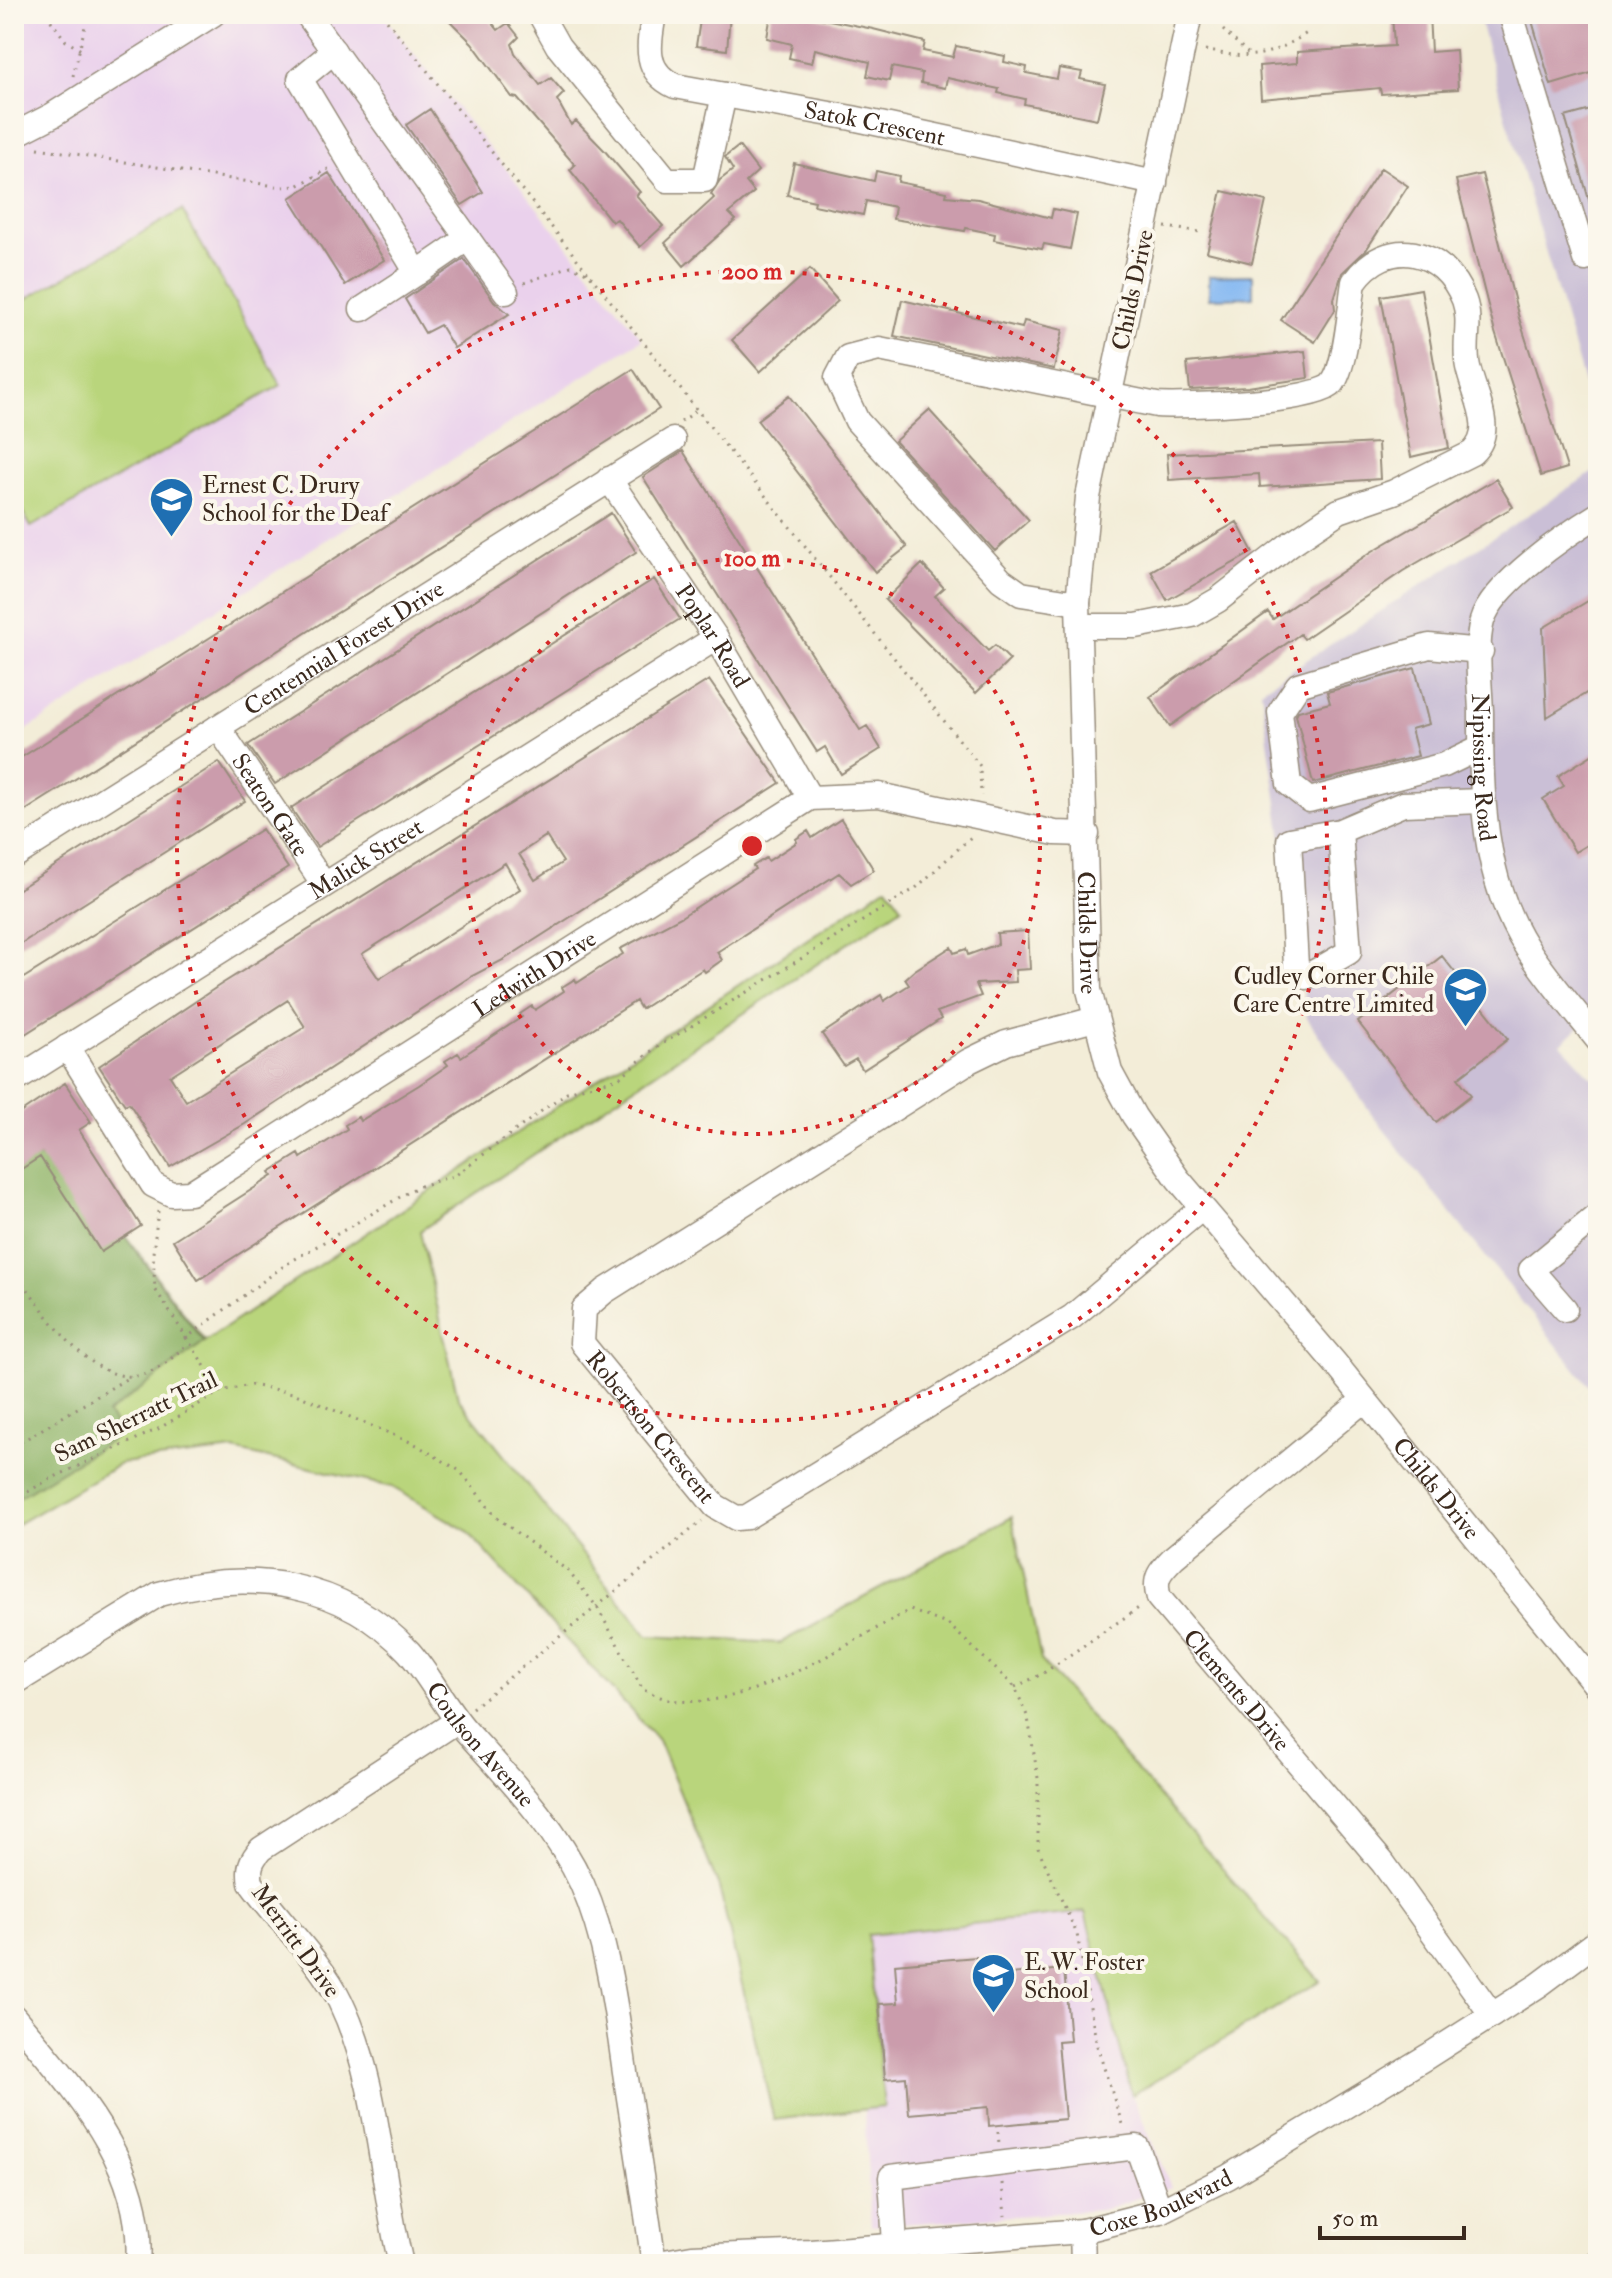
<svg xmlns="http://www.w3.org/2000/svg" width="1612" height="2278" viewBox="0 0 1612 2278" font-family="'IM FELL Double Pica',serif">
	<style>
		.built { fill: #ead1ec }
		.industrial { fill: #cabfd6 }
		.green { fill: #b9d57b; stroke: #7a804c; stroke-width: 2 }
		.forest { fill: #92b66b; stroke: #667044; stroke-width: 2 }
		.water { fill: #84b8f2; stroke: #607188; stroke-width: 2 }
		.building { fill: #cb9cac; fill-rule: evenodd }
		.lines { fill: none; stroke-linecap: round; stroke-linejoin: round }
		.minor-casing { stroke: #978c7b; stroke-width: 27 }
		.path { stroke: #978c7b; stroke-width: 3; stroke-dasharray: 2 6; stroke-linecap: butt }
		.minor { stroke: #fff; stroke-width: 24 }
		.ring { fill: none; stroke: #d62828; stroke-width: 4; stroke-dasharray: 4 8 }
		.labels { text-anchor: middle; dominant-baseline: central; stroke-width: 8; stroke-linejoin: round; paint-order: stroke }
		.street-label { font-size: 24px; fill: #3b2a1e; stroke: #fbf7ec }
		.poi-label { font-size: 24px; fill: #3b2a1e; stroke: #fbf7ec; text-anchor: start }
		.centre { fill: #d62828; stroke: #fbf7ec; stroke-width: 4 }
		.ring-label { font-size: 24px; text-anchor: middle; font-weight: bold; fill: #d62828; stroke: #fbf7ec; stroke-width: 8; stroke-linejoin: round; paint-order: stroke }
	</style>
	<rect width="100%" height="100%" fill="#fbf7ec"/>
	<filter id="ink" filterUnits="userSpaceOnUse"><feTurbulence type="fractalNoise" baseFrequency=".0125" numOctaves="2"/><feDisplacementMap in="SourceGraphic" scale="16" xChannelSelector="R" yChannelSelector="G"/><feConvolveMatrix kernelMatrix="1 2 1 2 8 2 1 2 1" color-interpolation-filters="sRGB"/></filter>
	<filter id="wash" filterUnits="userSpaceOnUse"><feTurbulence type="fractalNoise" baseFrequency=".006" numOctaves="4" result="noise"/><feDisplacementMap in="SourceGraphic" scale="32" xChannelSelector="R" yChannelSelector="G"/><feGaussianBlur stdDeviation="1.8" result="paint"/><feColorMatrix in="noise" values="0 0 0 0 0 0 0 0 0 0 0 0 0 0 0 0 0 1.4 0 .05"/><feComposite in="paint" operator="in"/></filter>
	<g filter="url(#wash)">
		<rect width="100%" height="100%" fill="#f3edd8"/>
		<path class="built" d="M14 14H382L642 339 14 738Z
			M1085 1912 1132 2095 1171 2187 1102 2210 871 2226 864 2109 884 2106 868 1935Z"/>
		<path class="industrial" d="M1478 14H1598V430L1505 113Z
			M1598 469V1009L1561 1044 1598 1084V1397L1373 1116 1307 1018 1261 690Z"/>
		<path class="green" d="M182 210 281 385 31 527 14 496V306Z
			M887 886 902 907 420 1231 458 1398 648 1636 780 1643 1012 1517 1041 1660 1320 1981 1132 2095 1085 1912 868 1935 884 2107 774 2120 719 1887 658 1740 467 1531 392 1487 234 1450 122 1463 14 1526V1171L83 1180 205 1341Z"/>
		<path class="forest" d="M32 1156 52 1160 83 1180 204 1342 107 1414 123 1433 14 1500V1171Z"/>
		<path class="water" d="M1253 275V297L1209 298V276Z"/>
		<g id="blocks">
			<path class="building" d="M443 14H485L498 30 508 23 519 37 512 44 515 53 540 85 551 78 564 93 557 100 571 125 576 121 604 150 640 192 636 195 663 226 640 247 617 219 612 222 570 170 575 165 517 98 512 97 472 43Z
				M701 14H730L727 50 696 46Z
				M771 14H800L873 29 925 42 923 51 953 57 956 46 1005 56 1004 62 1027 67 1026 73 1057 79 1059 68 1082 72 1080 79 1105 84 1097 119 1024 104 1025 99 998 93 999 89 947 78 945 88 921 83 922 73 892 67 889 81 867 76 870 62 815 49 812 63 789 58 792 44 767 38Z
				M1392 14H1429L1431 52 1456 50 1458 89 1381 94 1380 88 1261 99 1259 66 1297 63V52L1394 46Z
				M1530 14H1598V71L1551 85Z
				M1598 108V217H1594L1565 117Z
				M430 109 483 192 462 205 406 125Z
				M739 146 758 171 746 182 754 192 729 213 736 220 684 266 665 243 714 198 711 194 720 180 733 170 725 157Z
				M794 163 874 181 876 171 899 176 898 182 947 192 946 196 978 199 1051 218 1053 209 1077 214 1070 249 1044 244 1042 249 994 240 995 234 966 228 965 231 893 219 895 207 866 201 863 215 814 205 815 201 787 195Z
				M1381 168 1408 186 1366 250 1342 273 1334 299 1335 310 1315 342 1281 320Z
				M329 173 384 260 345 285 290 198Z
				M1482 174 1519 318 1567 468 1541 476 1494 329 1456 180Z
				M1222 191 1266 201 1252 263 1207 252Z
				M464 259 494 301 509 314 454 348 440 325 425 333 405 299Z
				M810 269 838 301 760 372 732 340Z
				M1421 289 1449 448 1411 457 1381 296Z
				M902 300 1022 328 1024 321 1063 330 1054 369 894 336Z
				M1305 351 1308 378 1248 387 1190 390 1187 363Z
				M633 369 659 409 20 814 14 805V762Z
				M789 396 907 547 875 572 757 420Z
				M929 410 1029 520 995 551 895 441Z
				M1378 443 1380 479 1260 487 1259 474 1169 480 1167 454Z
				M683 451 860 730 867 726 881 749 841 774 825 747 817 752 643 477Z
				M1496 479 1513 507 1403 571 1304 639 1300 634 1170 726 1150 697 1268 612 1273 619 1371 552Z
				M611 513 636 552 275 784 248 745Z
				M1237 522 1253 552 1167 600 1151 571Z
				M922 564 944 588 935 596 988 651 995 645 1010 660 976 693 885 600Z
				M654 579 680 619 317 847 291 808Z
				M1598 595V686L1547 717 1543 628Z
				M1415 668 1429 724 1411 729 1418 756 1313 783 1296 715 1298 711 1330 703 1327 692Z
				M709 680 780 783 505 959 470 977 245 1124 170 1167 129 1103 125 1105 99 1066 220 985ZM546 836 563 862 535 880 519 854ZM505 863 520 889 379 979 362 954ZM288 1000 305 1027 186 1101 170 1076Z
				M1598 751V838L1575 852 1543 799 1564 786 1558 776Z
				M219 762 245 801 14 948V892Z
				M841 819 874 870 851 884 839 873 717 952 722 960 705 972 703 969 641 1009 636 1001 198 1280 173 1240 273 1176 270 1172 299 1154 301 1158 347 1129 345 1125 358 1117 360 1121 419 1085 448 1065 445 1061 458 1053 461 1057 522 1017 520 1014 532 1006 535 1010 564 991 562 987 575 979 577 983 603 966 623 954 620 949 681 917 755 869 753 866 766 858 768 861 797 842 796 839 808 831 812 838Z
				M262 829 288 868 14 1041V984Z
				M1028 931 1030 969 1015 970 1016 982 976 984 981 996 937 1012 941 1019 863 1070 856 1059 844 1066 822 1034 881 995 884 1001 909 985 905 979 915 970 951 947 954 953 966 949 968 955 998 944 997 933Z
				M1442 956 1508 1039 1458 1078 1471 1095 1436 1122 1358 1022Z
				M65 1083 91 1122 79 1130 141 1226 101 1252 40 1157 14 1174V1117Z
				M976 1957 978 1977 1064 1969 1070 2041 1058 2042 1065 2119 989 2126 988 2107 909 2114 906 2077 885 2079 879 2004 898 2003 895 1964Z"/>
		</g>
	</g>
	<g filter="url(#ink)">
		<use href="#blocks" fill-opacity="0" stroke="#978c7b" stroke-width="2"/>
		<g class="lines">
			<defs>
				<g id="minor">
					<path d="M307 14 506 292"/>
					<path d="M540 14 558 46 667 180H705L724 95"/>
					<path id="s1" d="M654 14C649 43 642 71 675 86L852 118 1155 183"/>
					<path id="s2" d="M1190 14 1088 497 1078 603 1089 990 1110 1072 1134 1116 1178 1179 1335 1363 1598 1688"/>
					<path d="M1511 14 1585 259"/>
					<path d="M334 51 300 79 417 273 468 238"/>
					<path d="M14 135 53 115 213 14"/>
					<path d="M362 309 417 273"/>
					<path id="s3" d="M609 479 716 638 810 798"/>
					<path id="s4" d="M1598 515C1567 534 1493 584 1482 621 1475 647 1480 684 1481 712 1481 791 1482 879 1527 948 1548 980 1574 1010 1598 1040"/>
					<path d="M1078 603 1021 594 1001 580 857 421 837 378 848 357 879 349 1157 405C1184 407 1317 402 1332 384 1346 367 1350 307 1354 282 1387 235 1444 248 1464 300 1472 322 1463 345 1468 367 1474 396 1497 430 1472 453L1394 492 1339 511 1290 544 1218 600 1192 615 1136 626H1079"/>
					<path id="s5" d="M218 727 323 883"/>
					<path d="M1481 747 1444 765 1309 800 1289 784 1280 712 1298 685 1429 646 1481 651"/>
					<path d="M1340 831 1349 952 1306 977 1296 966 1289 840 1340 831 1403 804 1482 801"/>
					<path id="s6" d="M14 856 673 440"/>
					<path id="s7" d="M1095 1019 1006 1043 969 1061 605 1291 584 1309 582 1343 715 1506 736 1518 747 1517 1072 1317 1202 1208"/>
					<path id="s8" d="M67 1047 153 1185 171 1194 190 1193 810 798 879 795 1055 833 1087 834"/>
					<path id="s9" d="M14 1081 716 638"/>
					<path d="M1565 1309 1531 1270 1598 1215"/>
					<path id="s10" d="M1364 1400 1174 1557C1160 1571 1153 1578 1159 1598L1383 1863 1492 2015"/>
					<path id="s11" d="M14 1683 159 1594C249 1568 343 1581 409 1652 430 1676 444 1706 466 1731 508 1778 555 1825 582 1884 608 1943 616 2009 625 2072 635 2136 645 2200 654 2264"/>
					<path d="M14 2017C73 2089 146 2164 138 2264"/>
					<path d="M1082 2231 1083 2264"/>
					<path d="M895 2245 891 2177 1137 2147 1160 2211"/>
					<path d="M401 2264C380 2177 379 2082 340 2001 322 1963 277 1919 251 1883 248 1868 251 1860 261 1849L457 1721"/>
					<path id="s12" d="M653 2264 692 2257 811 2252 1082 2231 1160 2211 1228 2177 1428 2056 1539 1985 1598 1941"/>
					<path d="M1595 2264 1598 2262"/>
				</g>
			</defs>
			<use href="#minor" class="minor-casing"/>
			<path class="path" d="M46 14 66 41 81 50
				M382 14 589 274
				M1223 30 1251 56
				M1205 50C1249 60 1268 58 1307 33
				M73 76 88 14
				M38 148 281 187 297 186 330 168
				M1165 227 1201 232
				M524 283 571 266 589 274 980 766 981 796
				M681 422 697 410
				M158 1211 153 1253 155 1289 221 1391
				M14 1270C42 1307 92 1394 148 1373 164 1367 176 1354 188 1343
				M185 1339 285 1265 417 1187 456 1175 567 1092 619 1078 654 1049 916 888 971 837
				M14 1446 131 1376
				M14 1500 48 1480 158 1429 221 1391 251 1385 293 1393 415 1444 460 1471 496 1517 568 1571 597 1607 643 1690C652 1693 662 1699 672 1700 745 1713 847 1643 910 1610L949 1625 1015 1687 1028 1718 1038 1778V1848L1077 1934 1097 2046 1123 2127
				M1015 1687 1042 1674 1140 1607
				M472 1708 702 1521
				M998 2132 999 2144
				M1002 2183 1005 2216"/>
			<use href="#minor" class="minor"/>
		</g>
	</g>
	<g class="ring">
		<circle cx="752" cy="846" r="288"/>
		<circle cx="752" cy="846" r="575"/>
	</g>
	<defs>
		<symbol id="school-pin" viewBox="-11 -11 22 30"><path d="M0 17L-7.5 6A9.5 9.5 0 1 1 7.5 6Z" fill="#1f6fb2" stroke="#fbf7ec"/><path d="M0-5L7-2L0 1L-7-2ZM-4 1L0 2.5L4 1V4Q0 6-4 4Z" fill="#fff"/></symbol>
	</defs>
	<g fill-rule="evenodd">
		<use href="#school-pin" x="146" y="474" width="51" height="69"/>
		<use href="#school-pin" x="1440" y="964" width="51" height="69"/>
		<use href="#school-pin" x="968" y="1950" width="51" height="69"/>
	</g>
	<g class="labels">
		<g class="street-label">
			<text stroke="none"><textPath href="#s1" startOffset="286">Satok Crescent</textPath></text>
			<text transform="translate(1133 290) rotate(-78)">Childs Drive</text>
			<text stroke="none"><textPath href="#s3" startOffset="188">Poplar Road</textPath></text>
			<text stroke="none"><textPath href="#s6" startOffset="390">Centennial Forest Drive</textPath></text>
			<text stroke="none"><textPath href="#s4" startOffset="306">Nipissing Road</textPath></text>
			<text stroke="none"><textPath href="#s5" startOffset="94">Seaton Gate</textPath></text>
			<text stroke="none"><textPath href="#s9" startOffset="416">Malick Street</textPath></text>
			<text stroke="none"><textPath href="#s2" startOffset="930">Childs Drive</textPath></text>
			<text stroke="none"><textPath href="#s8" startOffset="610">Ledwith Drive</textPath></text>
			<text transform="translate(136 1417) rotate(-26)">Sam Sherratt Trail</text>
			<text stroke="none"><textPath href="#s7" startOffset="734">Robertson Crescent</textPath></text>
			<text stroke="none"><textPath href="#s2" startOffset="1602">Childs Drive</textPath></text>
			<text stroke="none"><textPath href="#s10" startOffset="414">Clements Drive</textPath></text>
			<text stroke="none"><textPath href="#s11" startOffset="558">Coulson Avenue</textPath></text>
			<text transform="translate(296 1941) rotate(54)">Merritt Drive</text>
			<text stroke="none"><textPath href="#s12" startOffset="514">Coxe Boulevard</textPath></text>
		</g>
		<g class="poi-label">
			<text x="202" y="485">Ernest C. Drury<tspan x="202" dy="28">School for the Deaf</tspan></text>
			<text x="1434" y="976" text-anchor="end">Cudley Corner Chile<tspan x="1434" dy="28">Care Centre Limited</tspan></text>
			<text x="1024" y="1962">E. W. Foster<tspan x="1024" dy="28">School</tspan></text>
		</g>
	</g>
	<circle cx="752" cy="846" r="12" class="centre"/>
	<g class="ring-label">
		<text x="752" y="279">200 m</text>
		<text x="752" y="566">100 m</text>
	</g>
	<rect width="1612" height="2278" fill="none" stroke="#fbf7ec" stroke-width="48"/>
	<path d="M1320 2226v12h144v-12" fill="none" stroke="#3b2a1e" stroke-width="4"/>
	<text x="1332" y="2226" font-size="24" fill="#3b2a1e" stroke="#fbf7ec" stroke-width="6" paint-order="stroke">50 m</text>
</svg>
